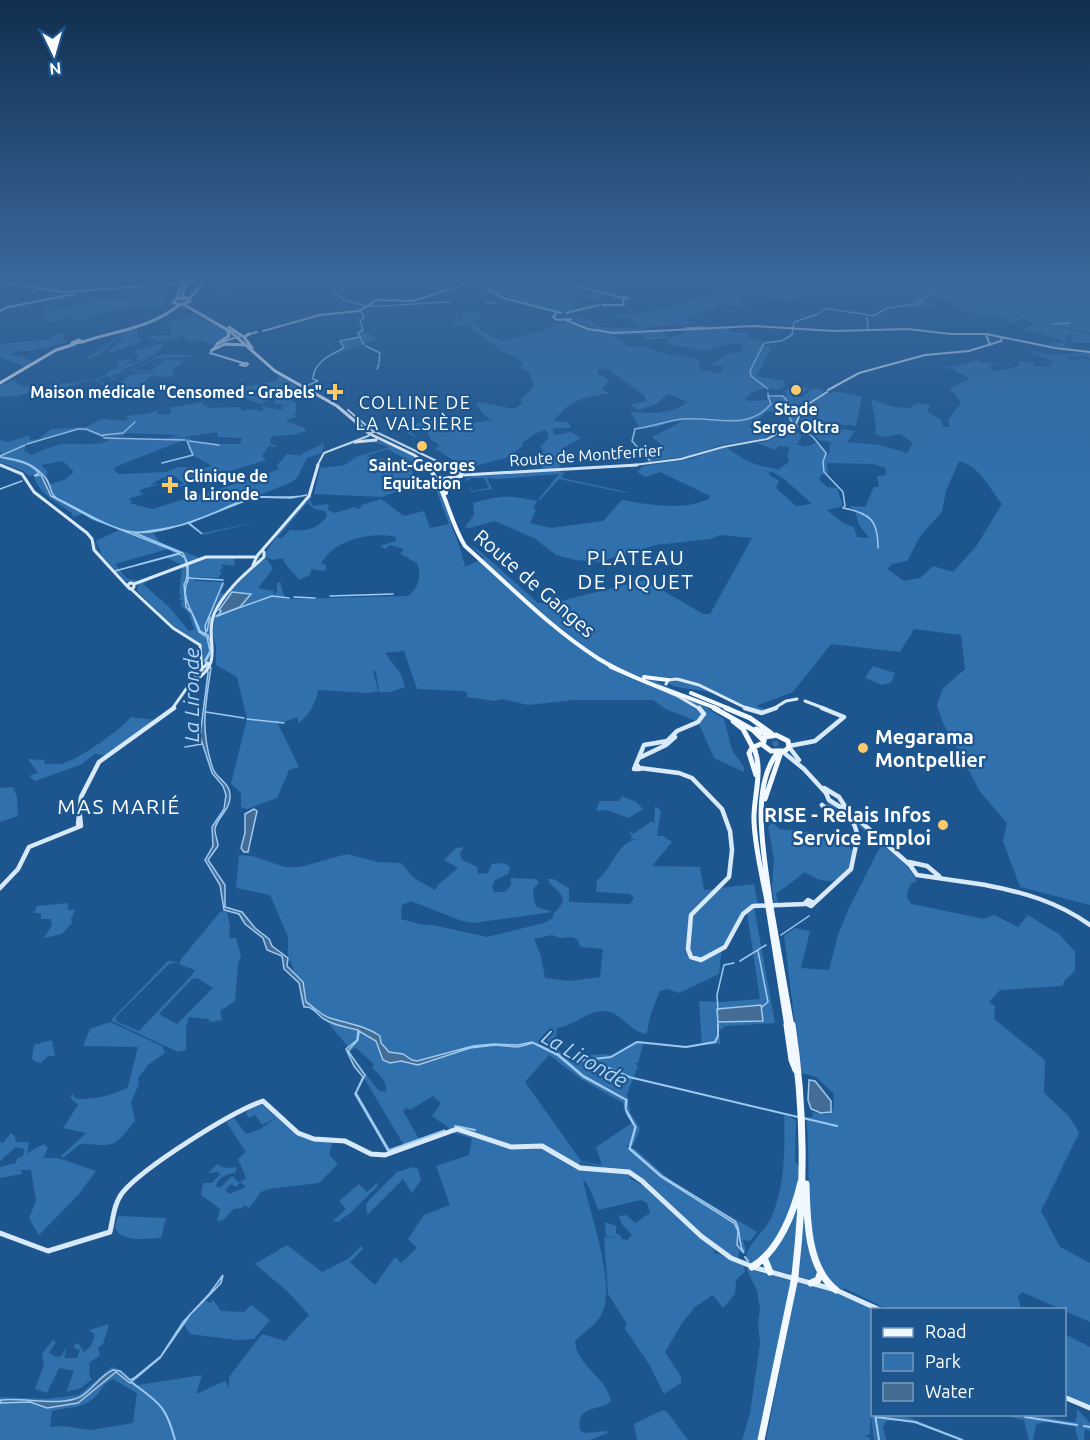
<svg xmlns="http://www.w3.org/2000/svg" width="1090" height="1440" viewBox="0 0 1090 1440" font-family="Ubuntu,sans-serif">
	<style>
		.green { fill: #3070ad; fill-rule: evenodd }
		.water { fill: #446d96; stroke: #9fc9ef; stroke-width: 1.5 }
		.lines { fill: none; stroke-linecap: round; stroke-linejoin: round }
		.stream-far1 { stroke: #9fc9ef; stroke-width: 1.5 }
		.stream { stroke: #9fc9ef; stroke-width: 2 }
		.canal { stroke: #446d96; stroke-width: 2 }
		.primary-tunnel-far1 { stroke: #3f6fa0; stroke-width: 3; stroke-dasharray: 3 1.5; stroke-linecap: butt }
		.primary-tunnel { stroke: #3f6fa0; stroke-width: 5; stroke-dasharray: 5 2; stroke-linecap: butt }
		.secondary-far3 { stroke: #d8e9fa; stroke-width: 2 }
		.secondary-far2 { stroke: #d8e9fa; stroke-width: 3 }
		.secondary-far1 { stroke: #d8e9fa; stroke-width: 4.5 }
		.secondary { stroke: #d8e9fa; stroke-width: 5 }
		.primary-far3 { stroke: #f2f8ff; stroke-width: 3 }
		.primary-far2 { stroke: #f2f8ff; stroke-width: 4 }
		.primary-far1 { stroke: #f2f8ff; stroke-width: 5 }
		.primary { stroke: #f2f8ff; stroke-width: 7 }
		.secondary-bridge { stroke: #d8e9fa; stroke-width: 2 }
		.primary-bridge-far1 { stroke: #f2f8ff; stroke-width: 5 }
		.primary-bridge { stroke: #f2f8ff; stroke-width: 7 }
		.poi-dot { fill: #fdc96a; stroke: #1d568f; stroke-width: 2 }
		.labels { text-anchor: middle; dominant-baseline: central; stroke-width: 4.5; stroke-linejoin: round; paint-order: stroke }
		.far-poi-label { font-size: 16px; font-weight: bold; fill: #fff; stroke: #1d568f }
		.far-street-label { font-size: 16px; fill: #fff; stroke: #1d568f }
		.far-neighbourhood-label { font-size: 18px; letter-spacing: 1.5px; fill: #fff; stroke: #1d568f }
		.street-label { font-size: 20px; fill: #fff; stroke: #1d568f }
		.poi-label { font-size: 20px; font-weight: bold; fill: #fff; stroke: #1d568f; text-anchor: start }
		.neighbourhood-label { font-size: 21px; letter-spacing: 1.5px; fill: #fff; stroke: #1d568f }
		.water-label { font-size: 21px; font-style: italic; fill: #b7d7f5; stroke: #1d568f }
	</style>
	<rect width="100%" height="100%" fill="#1d568f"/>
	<path class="green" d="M491 279H523L583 295H604L602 301 578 297 573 304 574 309C560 317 498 295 483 285L484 283Z
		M741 279H1090V333L1050 324 1090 335V343H1072L1073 334H1068L1065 341 1070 344 1065 342 1064 346H1070L1069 348 1047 345 1051 343 1052 346 1055 342 1062 343V340L1023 329 1035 324 1022 318 1014 324 1004 320 1006 315H1004V317L990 314 989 317 994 319 983 318 973 310 970 312 963 311 964 308 952 305 953 303 928 296 923 301 936 305 933 309 923 307 919 309 904 305 915 295 904 294 901 298 895 297 888 290 872 293 875 295 867 294C854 303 836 292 822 291 814 291 808 293 799 292L796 294 801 296 792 301C779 297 770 301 757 294L741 301 747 306 720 304 682 319 691 322V325L654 326 638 331H665V335L670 338 688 331 686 330 729 328 730 332 748 333V337L763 341 762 344 772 348 756 376 785 381 783 384 786 385 779 390 767 387 749 394 750 396 745 397 748 401 767 400V397L782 395 785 397 788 394 783 392 794 384 809 388 798 397 800 398 814 388 823 390 822 394 799 410 795 423 790 424 787 416 768 411 749 427 758 429 764 425 782 430 761 439 721 445 689 456 651 461 642 453 664 447 652 437 681 422 678 419 658 427 634 429 639 426 630 412C654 413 667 416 688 402L668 394 656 404 639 410 630 405 646 401 645 396 608 369 599 368 597 373 609 380 602 390 609 393C583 398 570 399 554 421L568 422 571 428H553L554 435 571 432 581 438 562 449 570 453 558 469 541 470 544 465 533 455 544 451 540 447 549 438 546 437 549 435 545 430 534 434 522 443 523 446 506 458 460 470 456 467 474 463 453 460 434 448 439 447 438 444 431 440 426 430 409 431 416 436 415 437 405 432 418 423 436 420 455 426 467 421 472 423 493 420 486 417 476 405 478 402 515 409 523 402 520 400 534 387 529 371 520 368 523 365 518 358 498 350 500 349 475 331 470 325 459 326 452 322 462 320 464 317 461 315 478 311 482 317 473 321 481 330 502 341 554 327 550 323 568 322 581 328 605 333 573 320C583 314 591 322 600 326 606 328 632 328 639 327L640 326 632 320 611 315C620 311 629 316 639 314 660 310 731 293 741 279ZM613 335H642L645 340 670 338 666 344 706 351 723 345 742 343 743 351 724 355 711 365 724 367 720 374 700 369 698 360C682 354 659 356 645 346L628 347Z
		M161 287 172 288 169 291 164 292H169L166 299V306L109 310 82 321 71 318 72 316 54 320 58 323 44 320 43 315 50 311H46L42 306 50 305 54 310 74 308 79 305 77 303 92 302 90 298H86L91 297 95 301 127 299 131 289 139 291 138 294H147L154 288Z
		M195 315 197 319 208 321 198 326 212 322 227 331V336C218 342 211 347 201 340L191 341 182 336C168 342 161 343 147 336L171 335 170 326 166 322Z
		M132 329 137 331V339H142L136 345C125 345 119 352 107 353L121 341 122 338 118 337 99 355H102L81 360C102 353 113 335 132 329Z
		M362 330 379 339 333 355 343 348 339 341 359 337 358 332Z
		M65 332 63 337 67 342 31 351H19L9 355 21 356 33 362 25 367 0 357V344L51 339 54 335Z
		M161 343 164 345 160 346 163 347C149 360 134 364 118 372 131 373 144 364 154 358 165 352 187 355 198 357L158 358 133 370 150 372 166 359 185 361 171 371 174 373 172 377 150 376 137 395 115 392 111 393V389L93 379C76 382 54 397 38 390L17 396 0 397V386L14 380 23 387 39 384 47 387 108 376 105 375 110 370 120 368 117 361 130 358 132 361 123 365 136 363 138 361 136 359 139 357 135 351ZM130 371 154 373C148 375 141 373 135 374 116 378 123 397 97 379Z
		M1064 350 1090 352V359L1084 356 1063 357 1070 359 1068 360H1080L1079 358 1090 360V905L1020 887 1003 841 1007 823 981 793 943 723 937 705 943 688 965 669 961 635 914 629 900 652 831 644 793 692 756 706 765 709 763 712C745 711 731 698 714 693 698 689 684 690 668 684L672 678 645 675 698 702 724 719 732 750 744 767V772L714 758 698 722 666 709 653 700H574L528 705 502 699 495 701 467 697V692L462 691 417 689 404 651 385 653 401 674 405 687 391 692H379L376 672 373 670 378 691 369 693 318 690C316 704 308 716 298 724V717L278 724 299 767 289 770 277 798 247 809 241 807V793L231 784 247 719 237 677 216 665V646L211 630 213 620 230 592 262 559H267L273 569 258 588 274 591 273 596 277 592V583L280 582 285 599 408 596C419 587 422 577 417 563L400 554 404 549 390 545 385 549 380 546 396 541V537C372 531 333 540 321 564L326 565V570L322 571 311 569 310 575 299 580C294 572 287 568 283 560L284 558 272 560 266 557 265 553 284 526 306 502 309 503 307 500 310 496H312L310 500 313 506 327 504 329 506 327 510 335 513 354 507 359 509 362 506 355 507 381 499 404 516 424 511 430 528 449 524 429 471 387 449 366 456C379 459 399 460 409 468 415 473 414 479 420 483L413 482 406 484 409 487 382 497 314 494 320 468 345 465 356 457 389 447 369 441 338 448C347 445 360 438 370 439 384 440 423 459 431 470 444 488 447 512 454 532 459 546 462 551 465 567L484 558 470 545 481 552 538 603 557 602 645 580 703 614H710L752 538 721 535 710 539 656 545 599 562 575 560 556 555 534 538 495 521 470 528 465 527 474 515 473 503C500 495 510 495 537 501L533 508 536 510 530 523 551 528 603 521 622 500C652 505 681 511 709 499L710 496 660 472 646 477 637 472 643 466 690 459 726 447C736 454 746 461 758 465 765 468 771 466 778 470L789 462 787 457 790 447 778 446 776 450 756 443 768 441 793 428 802 436 797 444 805 447 816 443 829 455 830 442 819 440 815 435 821 431 800 423 805 408 827 393 840 392 862 397 856 426 837 424 835 428 855 431 847 442 879 445 907 453 913 443 900 434 884 437 875 434 876 424 871 399 894 407 909 408 917 403 931 405 927 411 941 420 943 427H950L948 420 961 403 956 395 949 389 970 378 957 372 955 369 941 368C955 367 964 364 976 360L983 363 999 364 989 366 996 371 1020 366 1019 360 1013 358 1025 363H1029L1028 360 1035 364 1032 366 1050 367 1057 362 1050 366 1048 364 1054 362 1030 352 1062 355 1087 353ZM959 461C980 466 989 488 1002 504L977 545 953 572 933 566 920 578 904 581 887 569 892 564 907 561 921 535 942 512 946 491ZM827 463 873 464 886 468 885 475 877 476 879 487H874L865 507 849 506 855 511 859 525 869 538 857 537 854 527 843 523 827 510 843 506 837 488 827 487 819 479 822 474H828ZM771 471 784 479 812 504 796 506 776 488 779 481 768 474ZM307 503 315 509 325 511 327 516C317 530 306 531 290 530L282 538H277Z
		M279 375 302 390 299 393 302 395 294 399 284 395 296 404V412L293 414 298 416 285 421 305 428 306 431 294 434H304L272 436 270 442H273L269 444 276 445 275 447 269 446 262 456 266 460 150 496 167 490 168 486 180 482 181 485 184 484 173 475 169 476V481L164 483 162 481 167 479 164 477 150 485 160 484 140 490V493L145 494 130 498 129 500 133 501 129 503 152 509 262 476 278 469 277 465 287 454 302 456 300 455 324 443 322 453 307 458 297 478 292 482 190 523 203 533 257 522 203 535 188 524 152 532 160 542 200 558 182 565 168 558 156 559 175 554 168 549 115 564 126 578 138 581 136 583 126 581 94 548 95 541 97 550 102 554 96 541 119 530 90 519 83 514 73 517 72 513C58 503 36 492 34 475L29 476 23 471 0 462V454L3 453 0 451V440L8 442 30 435 29 440 39 439 51 429 86 427 102 419 126 421 129 418 125 417C136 413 143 416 156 411L158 412 156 414 168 415 172 411 168 408 203 402V406L207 405V408L240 407 242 411 256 409 262 412 264 409 260 406 282 410 284 409 280 408 290 403 283 405 273 403 279 398 276 396 261 404 231 393 245 387 276 381ZM78 430 87 431 109 440C97 447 74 443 63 444 52 445 40 452 30 455L27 451 24 453 26 445ZM217 432 218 437 242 438 240 444H210L189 440 192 438H177ZM127 433 178 435H180L159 440 105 437 122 436ZM184 440 188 442V449L192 455 160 463 194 456 212 466 202 468 179 467 165 472 119 474 115 471V467ZM63 461 74 472 64 480 50 484 46 474 48 472 41 465Z
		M560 471 565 473 561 477 563 478 626 492 625 493 559 479 540 500H538L559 474 498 479 487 478 492 489 471 492 469 488 472 491 489 488 484 478H471L466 482 465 479 474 476Z
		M206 557 235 558 234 566 221 564 223 567 219 572H222L218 578 192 577 195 581 221 582 225 585 220 593 226 594C220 602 213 609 211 619 206 636 220 653 204 665L201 644 172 625 137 591 138 584 155 577 143 584 169 607 189 631 194 629 189 614 180 604 183 601 179 599 181 596 179 593 182 568 157 577Z
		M873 666 895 673 891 683 882 685 865 678Z
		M131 717 156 720 105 755 95 754 80 765 35 781 29 776 38 773 28 759 44 760 45 764C51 763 58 765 64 763 78 760 123 728 131 717Z
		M13 787 17 797 18 816 0 822V788Z
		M622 796 636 802 643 809 628 818 607 810 596 811 600 801H619Z
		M829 803 839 806 873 835 871 836 874 839V835L909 865 876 839 909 868 916 881 911 870 917 881 909 885 911 886C906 891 905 899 912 904L984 919 994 915 1018 927 1028 915 1060 935 1075 952V971L1064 981 1063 986 1000 990 989 1002 995 1006 994 1019 1045 1060 1044 1093 1069 1116 1079 1133 1041 1211 1060 1247 1090 1263V1322L1022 1292 1018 1296 1021 1309H887L844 1288 843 1290C797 1267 813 1161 806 1117H813L812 1112 827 1115 833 1110 834 1094 816 1077 801 1073 784 936 795 928 810 931 801 968 829 970 838 935 849 908 881 845 837 807 836 810 828 809 824 805Z
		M655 806 661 811 657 836H663L672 842 652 866 700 867 704 890 754 884 758 905C744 909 728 936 723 949 720 956 720 966 719 974L679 993 667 989 660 991C654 1005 648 1019 647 1034 629 1033 621 1009 601 1011 586 1012 574 1026 557 1028L555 1048C573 1065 594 1050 611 1055L634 1042 642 1041 643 1045 638 1063H635L638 1066 627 1094 630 1112 640 1129 633 1146 627 1145V1147L635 1149 670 1180 757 1232 750 1241 743 1240 746 1250 744 1254 739 1251 738 1259 733 1257 691 1226 633 1172C624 1168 594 1169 580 1166L581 1164 604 1167 581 1162 578 1165 580 1170 632 1174 629 1178 644 1186 688 1227 716 1250 713 1253 719 1254 744 1266 745 1272 736 1280 735 1294 723 1308 713 1295 695 1307 682 1323 665 1352 681 1377V1383L664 1394 649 1364 625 1329 627 1324 608 1294 604 1237 619 1238 606 1236 605 1222 616 1226V1233L621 1236V1239L627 1240 632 1235 622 1224 619 1216 626 1215 635 1223 650 1213 647 1203 641 1200 598 1210C594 1199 590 1186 583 1179 588 1209 618 1287 601 1315 595 1326 584 1332 575 1341 576 1365 607 1378 611 1401 599 1412 576 1404 580 1430L584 1433 607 1431 608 1433 590 1440H0V1397L46 1399 79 1395 112 1367 121 1370 138 1385 202 1375 196 1394 225 1381 229 1388V1377L262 1334 285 1341 309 1315 288 1292 255 1264 287 1245 322 1272 348 1259 361 1246 363 1249 350 1262 375 1285 395 1257 401 1263 417 1248 408 1239 424 1215 450 1205 436 1166 469 1155 472 1138 450 1132 449 1128 432 1116 441 1103 433 1096 410 1110 406 1108 403 1111 419 1139 404 1145 364 1078 365 1075 349 1052V1048L325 1019 301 1003 299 985 288 955V937L270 895 236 888 239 855 252 856 285 867H300L347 854 377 862 401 863 414 878 435 890 439 884 458 868 444 860 456 848 464 847 460 853 461 859 477 867 478 874 488 873 492 864 504 863 510 867 508 874 495 880 492 887 494 892H505L511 885V878L536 879 539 883 533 889 534 901 537 907 553 912 473 923 462 921 411 901 402 905 401 919 423 925H433L487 937 544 923 553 918V914C573 896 558 895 547 879H553L569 888V902L630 904 634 898 630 894 596 892 597 880C612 870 616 842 638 839H629L632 837 628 830 633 834 652 821 654 824ZM552 935 560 938 572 937 578 940 580 947 603 949 600 977 569 981 545 978 541 956 534 939ZM356 1048 374 1064 372 1068C380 1075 387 1081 386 1092L378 1090 351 1054V1050ZM549 1055 581 1079 623 1103 625 1113 632 1123 596 1147 602 1165 581 1161 525 1082ZM113 1379 137 1393 133 1423 91 1430 62 1426 50 1427 52 1411C67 1407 80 1409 93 1399 101 1392 102 1384 113 1379Z
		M773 822 779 829 829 834 842 839 854 852C849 882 828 889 805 872L776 894 778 903H774L772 887 774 859 768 827Z
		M68 903V910H75L71 919 72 923 62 934 44 938 52 925 51 919H41V913H34L37 906Z
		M754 907 775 1023 725 1026 721 1030 717 1027 716 1034 720 1038V1044L702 1045 699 1001 721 1002 760 999 747 912Z
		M227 911 230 927 229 938H236L241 956 238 965 235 1001 220 1011 222 1020 211 1022 208 1019 189 1017 186 1028V1050L178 1052 112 1021V1019L168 961 179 962 169 964 116 1017V1021L139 1031 192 975 195 970 179 964 182 958 220 912ZM197 978 213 988 177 1024 159 1014 192 979Z
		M110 1022 162 1046 165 1053 149 1064 138 1078 139 1084 131 1102 135 1121C112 1150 115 1145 80 1144L63 1158 61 1156 86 1133 63 1128 78 1105 70 1097 73 1094 75 1098C85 1102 119 1094 128 1087L138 1047 83 1046 90 1029Z
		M52 1040 55 1056H48L41 1063 34 1061 32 1058 34 1045Z
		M264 1104C290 1129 294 1139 333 1141L329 1155 338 1164 319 1183 268 1189 261 1192 249 1208 244 1205 243 1208 234 1209 223 1220 217 1221 220 1209 201 1195 203 1183H212L220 1175 218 1172 208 1173 217 1164 225 1168 237 1167 235 1173C225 1174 220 1177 215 1186L220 1188 232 1176 240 1183 236 1187 231 1184 225 1190 229 1194 246 1187 240 1182 246 1178 238 1159 246 1152 226 1122 234 1118 246 1134 259 1130 276 1118 262 1125 255 1115 248 1118 246 1113 250 1107Z
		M786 1115 796 1120 795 1161C813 1180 772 1254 753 1265L745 1261C747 1243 763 1234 771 1218 785 1187 785 1149 784 1116Z
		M11 1133 15 1137 16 1142H29L27 1156 29 1152 44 1144 48 1148 43 1158H58L96 1171 79 1194 39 1235 29 1218 36 1201 31 1170H15L22 1171V1174L0 1178V1167L16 1163 17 1158 23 1156 24 1149 16 1147 0 1161V1142L3 1143Z
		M413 1167 418 1169 421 1180 412 1193 403 1179 367 1215 366 1205 369 1200 397 1172Z
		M378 1182 377 1187 349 1214 338 1222 333 1221 346 1209 339 1201 359 1184 367 1192Z
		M799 1196 792 1274 773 1270 767 1257Z
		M804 1201 818 1276 813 1280 798 1278Z
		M118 1216 166 1218 161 1238C147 1238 121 1244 115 1227Z
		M746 1268 791 1281 758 1440H742L750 1413 760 1343 758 1324 760 1309 757 1291Z
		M797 1282 829 1290 876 1309 872 1310 870 1435H865L871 1440H766Z
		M205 1300 210 1303 213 1300 221 1311 244 1312 251 1305 270 1320 254 1339 237 1340 190 1334 184 1324Z
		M109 1324 103 1344 98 1348 100 1355 89 1363 90 1367 89 1375 92 1379 81 1388 66 1392 74 1371 59 1368 47 1393 35 1389 44 1365 42 1354 53 1340 56 1342 49 1353 56 1357 61 1356 67 1347 64 1358H77L80 1349H75L74 1345 78 1343 84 1352 91 1346 95 1334 89 1330Z
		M1065 1334 1090 1347V1406L1065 1395Z
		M872 1406V1414L908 1417 966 1440H959C936 1431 910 1417 886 1421L883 1428 886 1440H874L871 1417Z
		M1077 1409 1090 1423V1431L1085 1429 1084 1440H1078L1075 1427 1048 1422 1036 1424 1033 1440H1029L1024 1420 998 1415H1033L1074 1422 1076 1421Z
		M663 1410 667 1412 688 1440H637L634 1424Z"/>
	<path class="water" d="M0 457C18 459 36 463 47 480 53 490 49 496 62 501 83 511 110 529 133 532 158 535 187 523 209 515 222 510 245 497 257 497 274 496 290 499 307 495L291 498 255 497 189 523 202 534 188 523C171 529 153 530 135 533L183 553 188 564V580C179 598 195 614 200 631L208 635C212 644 212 652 206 661L211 668C205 707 200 731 213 769 217 779 230 783 230 795 231 809 219 815 215 828 214 834 218 839 218 846L208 860 225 885V907L242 912 255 928 269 939 272 946 288 958 287 966 303 982 306 1002C314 1007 322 1016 330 1018 348 1024 364 1025 380 1036L381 1043 389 1052 403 1054 412 1060 417 1061 473 1046 494 1044 518 1045 532 1042 558 1054 584 1076 627 1100 626 1109 636 1127 630 1148 662 1176 735 1221C742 1231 737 1241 744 1253L737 1245 738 1231 734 1223 661 1177 629 1149 635 1127C630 1118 623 1111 626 1100L583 1077 557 1055 533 1043 518 1047 495 1045 470 1048 418 1065 401 1061 390 1063 383 1060 376 1041 359 1031 358 1040 348 1051 365 1075 356 1093 389 1150 445 1130 388 1151 355 1094 363 1077 354 1066 346 1049 357 1040 358 1030C347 1027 335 1026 324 1019 316 1014 314 1006 304 1007L299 983 284 969 282 956 267 950 263 938 245 924 239 914 224 910 220 885 205 860 213 846 212 827 224 809 226 795 223 786 212 773 200 736 208 673 205 660 210 651 207 637 199 632 192 613 186 607 184 584C189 578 187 565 185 558L179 554 115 571 180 553 94 519 51 496 41 475 34 476 39 473C28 461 15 461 0 457Z
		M232 592 251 594 240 607 218 616 221 611 219 610Z
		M254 809 257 811 248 852H244L241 848 245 833V814Z
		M761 1005 763 1021 718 1022 717 1009Z
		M809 1080 815 1081 831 1101V1112L821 1113 811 1109 808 1100Z
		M223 1275 221 1283 190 1315 160 1358 130 1383 116 1372 78 1403 47 1408 30 1402 0 1403 1 1400C24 1397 59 1407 80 1397 93 1390 100 1375 113 1370L120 1371 130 1380 134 1378 161 1356 183 1322 210 1293Z"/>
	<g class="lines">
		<path class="stream-far1" d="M268 279 287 286
			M294 286H305
			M335 294 345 300 365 306
			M486 302 496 303
			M369 306C397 307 423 302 451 302
			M361 311 364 318 360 321 363 330 358 333 364 345
			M867 318 868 329
			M1053 324 1069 323
			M686 328 705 327
			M366 346 380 353 379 362
			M377 369 379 364
			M306 386 318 381 313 379C313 363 331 354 344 348L340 341 360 337
			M768 389 751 376 750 371 764 343 781 341 792 335 794 322 818 314 825 308C841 312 857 312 873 316L887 308 918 304 933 291 929 285
			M768 393V396H783L787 401V412L792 422 813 437 826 453 823 462 824 472
			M103 435 123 433 135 422
			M104 438 185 440
			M189 441 219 445
			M27 444 78 429H86L103 436
			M0 456 25 445
			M650 461 632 441 635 429C651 427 666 421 682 419 714 416 747 432 771 404L768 396
			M162 463 193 455 187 441
			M825 473 843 492 845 506 843 508C870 513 878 520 878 548
			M0 489 22 481
			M188 578 223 580
			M330 596 393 594
			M294 597 315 598
			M216 616 272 596 289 598
			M207 631 210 617
			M206 634 205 626 223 583
			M206 712 244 718
			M247 719 284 723
			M185 747 202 744
			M781 935 809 916
			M758 951 768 1002 762 1007
			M740 961 766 945
			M718 1010 717 995 724 965 734 963
			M718 1021V1027"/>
		<path class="stream" d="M559 1055 580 1060
			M582 1060 615 1070 629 1077 798 1117
			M585 1060 611 1057 637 1042 686 1047 715 1042 718 1036V1025
			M803 1118 837 1126
			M455 1126 475 1130
			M745 1257 748 1261
			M131 1382C159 1403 166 1405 175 1440
			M875 1414 879 1440
			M876 1417 915 1422 962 1440
			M1025 1417 1077 1425
			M1084 1426 1090 1427"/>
		<path class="canal" d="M208 299 217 292 253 288 278 279
			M108 375 115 379"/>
		<path class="primary-tunnel-far1" d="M178 305 187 296"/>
		<path class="primary-tunnel" d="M772 735 779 752"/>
		<path class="secondary-far3" d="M564 279 576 286 622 298
			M475 281 503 298 561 313
			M0 282 63 292 184 283
			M623 297 628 298 623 299Z
			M602 305H624L623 299
			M0 311 8 307 75 294
			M566 313 599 305
			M556 314 553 317 557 320 571 319
			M566 320 588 329 614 333 754 326
			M753 326 834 331 908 329 951 334H986L1055 348 1090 352
			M263 331 320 315 359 311 377 300 413 301 480 279
			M986 334 990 345
			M247 335 257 332
			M234 338 217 344 210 353 243 363
			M246 363 248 364 246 366 240 365Z
			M828 390 859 373 925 355 969 351 1001 341 1002 338
			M348 410 374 432
			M374 431 447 466
			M0 465 3 466
			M317 466 324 453 368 436
			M626 466 681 459 723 447 767 439 796 424 802 408 827 392"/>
		<path class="secondary-far2" d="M0 465 22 474 34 492 87 533 92 539 94 550 127 586
			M444 465 463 474
			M464 475 637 465
			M253 565 257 556 309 496 318 465
			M128 586a3 3 0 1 1 6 0a3 3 0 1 1-6 0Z
			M134 584 206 557H257
			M130 588 173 628 200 645 202 670
			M610 667 676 695 700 709
			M194 681C226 662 204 640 214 614 224 591 246 573 264 557V552
			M666 684 668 680 677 679 699 685 748 709
			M805 701 826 709
			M172 709 196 675 208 663
			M773 709 786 701 797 699"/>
		<path class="secondary-far1" d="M745 708 762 713 776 708
			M789 746 815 741 844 717 822 708
			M789 747 799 760
			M783 752 804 769 826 793 829 800 853 815 910 865 917 875 986 885
			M639 758 666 745 675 737
			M638 766 640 769H634L644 745 667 741 677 731 698 722 704 714 699 708
			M640 768 679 773 692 778 722 809 730 831 732 850 729 877 691 915 688 949 691 957 701 960 725 947 743 914 753 906 805 904
			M824 788 839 797 846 808
			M822 805C833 819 854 809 857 835
			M78 824 81 797 99 762 174 708
			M854 838a3 3 0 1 1 6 0a3 3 0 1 1-6 0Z
			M909 862 927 866 939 876
			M985 885C1023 892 1058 902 1090 925
			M0 888 18 869 29 847 81 826 80 816
			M812 902 808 900 805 903 811 906 851 869 857 840"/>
		<path class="secondary" d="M0 1233 48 1251 110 1232C113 1219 114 1203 123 1192 144 1167 231 1112 263 1101L298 1133 314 1139 345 1141 371 1154 385 1155 457 1129 511 1147 542 1146 580 1168 629 1172 642 1181 701 1236 731 1258 756 1268 836 1290 880 1310
			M1064 1397 1090 1408"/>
		<path class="primary-far3" d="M186 283 202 279
			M184 298 182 296 187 279
			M176 299 186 298 190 301 181 305 173 302 177 298 183 279
			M189 299 205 280
			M183 304 231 332 275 371 337 406 370 434 414 455 429 466
			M229 327 242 336
			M249 334 244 337 252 348
			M79 340 82 342 72 343Z
			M82 342C115 331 151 328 179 305
			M217 344 229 336 228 331
			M212 350 225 344 244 345
			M0 383 56 350 75 344
			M355 442 376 440"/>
		<path class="primary-far2" d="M427 465C446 489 449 520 465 546 508 584 550 628 599 659 635 681 679 693 718 709
			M446 493 444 479 461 476
			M644 677 668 680
			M691 693 730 709"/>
		<path class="primary-far1" d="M714 708 753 730 763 740
			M726 708 750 718 771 733
			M733 721 743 729 752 746
			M756 729 769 736
			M776 735 788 741 789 747 785 751H771L763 745 765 737Z
			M755 751C763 773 753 798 754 821 755 848 762 875 767 901
			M756 775 749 753 752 748 763 743
			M765 799 780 755
			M770 901C765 858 749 788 778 752
			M768 907 787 1027
			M771 907 792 1027"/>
		<path class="primary" d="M787 1025 792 1060 796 1070
			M792 1025C805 1111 805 1189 795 1275
			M806 1184C807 1218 807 1268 836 1290
			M765 1260 770 1272
			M752 1267C779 1251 794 1212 801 1182
			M811 1283 818 1280 820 1274
			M761 1440 794 1282"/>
		<path class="secondary-bridge" d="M234 338 240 336
			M368 436 373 432"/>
		<path class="primary-bridge-far1" d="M752 746 755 751
			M767 901 768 907
			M770 901 771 907"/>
		<path class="primary-bridge" d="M794 1282 795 1275"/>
	</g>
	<linearGradient id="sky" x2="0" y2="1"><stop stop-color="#102f4f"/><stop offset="0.58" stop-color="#3a689b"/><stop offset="1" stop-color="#3a689b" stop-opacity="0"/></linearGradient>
	<rect width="1090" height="481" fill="url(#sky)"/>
	<g class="poi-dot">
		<circle cx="796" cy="390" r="6"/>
		<path d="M332 383h6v6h6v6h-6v6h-6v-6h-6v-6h6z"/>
		<circle cx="422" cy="446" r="6"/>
		<path d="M167 476h6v6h6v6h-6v6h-6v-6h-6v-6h6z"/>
		<circle cx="863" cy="748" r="6"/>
		<circle cx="943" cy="825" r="6"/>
	</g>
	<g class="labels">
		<g class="far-poi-label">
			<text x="322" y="392" text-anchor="end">Maison médicale "Censomed - Grabels"</text>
			<text x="796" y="409">Stade<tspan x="796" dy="18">Serge Oltra</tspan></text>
			<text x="422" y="465">Saint-Georges<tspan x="422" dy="18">Equitation</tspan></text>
			<text x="184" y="476" text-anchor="start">Clinique de<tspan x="184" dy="18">la Lironde</tspan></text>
		</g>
		<g class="far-street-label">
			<text transform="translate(586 455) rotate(-4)">Route de Montferrier</text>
		</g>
		<g class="far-neighbourhood-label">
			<text x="415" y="402">COLLINE DE<tspan x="415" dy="21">LA VALSIÈRE</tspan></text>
		</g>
		<g class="street-label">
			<text transform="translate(535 583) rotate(41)">Route de Ganges</text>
		</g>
		<g class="poi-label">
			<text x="875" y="736">Megarama<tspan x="875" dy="23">Montpellier</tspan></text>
			<text x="931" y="814" text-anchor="end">RISE - Relais Infos<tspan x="931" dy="23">Service Emploi</tspan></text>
		</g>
		<g class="neighbourhood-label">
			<text x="636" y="557">PLATEAU<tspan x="636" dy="24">DE PIQUET</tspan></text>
			<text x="119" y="806">MAS MARIÉ</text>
		</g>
		<g class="water-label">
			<text transform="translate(191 695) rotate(-90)">La Lironde</text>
			<text transform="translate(585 1058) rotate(30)">La Lironde</text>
		</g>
	</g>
	<rect x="871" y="1308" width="195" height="108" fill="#1d568f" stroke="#779abc" stroke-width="1.5"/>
	<rect x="883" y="1328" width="30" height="9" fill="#f2f8ff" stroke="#779abc" stroke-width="1.5"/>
	<text x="925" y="1338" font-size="18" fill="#ffffff">Road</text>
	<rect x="883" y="1353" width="30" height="18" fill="#3070ad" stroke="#779abc" stroke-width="1.5"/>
	<text x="925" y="1368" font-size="18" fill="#ffffff">Park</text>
	<rect x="883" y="1383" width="30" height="18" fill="#446d96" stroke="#779abc" stroke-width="1.5"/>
	<text x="925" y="1398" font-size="18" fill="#ffffff">Water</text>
	<g transform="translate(54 54) rotate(175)" stroke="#1d568f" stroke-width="4.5" paint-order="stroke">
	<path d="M0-4.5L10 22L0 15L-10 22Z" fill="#ffffff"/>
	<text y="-9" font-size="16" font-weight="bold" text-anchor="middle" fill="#ffffff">N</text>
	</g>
</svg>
